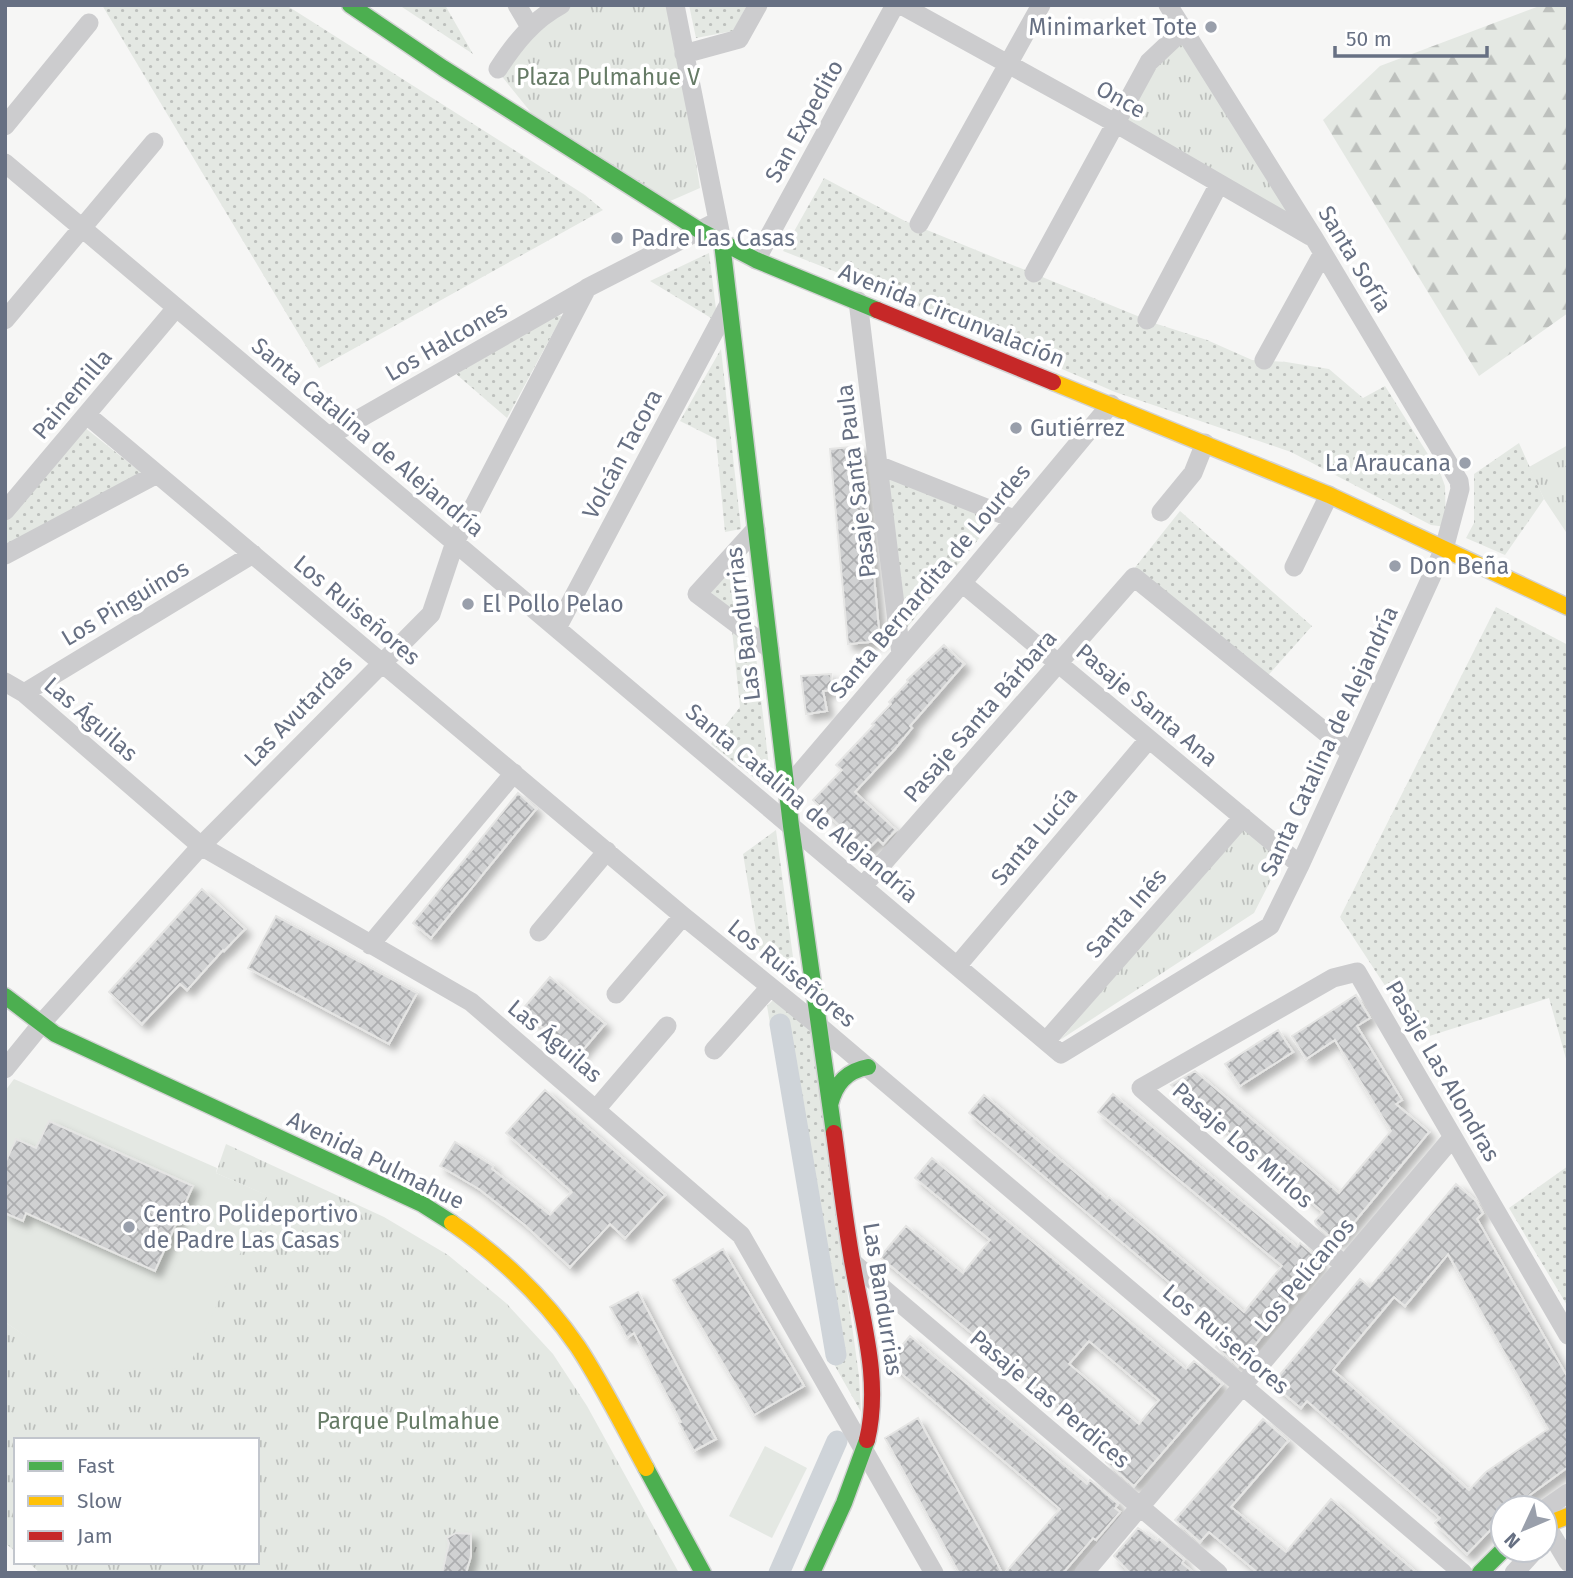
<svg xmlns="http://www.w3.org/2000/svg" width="1573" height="1578" viewBox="0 0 1573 1578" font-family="'Fira Sans',sans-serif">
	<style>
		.grass { fill: url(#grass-dots) }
		.forest { fill: url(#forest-firs) }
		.park { fill: url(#park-tufts) }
		.pitch { fill: #e4e8e3 }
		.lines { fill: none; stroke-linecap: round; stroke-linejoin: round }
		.canal { stroke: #cfd4d9; stroke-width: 21 }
		.building { fill: url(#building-cross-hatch); stroke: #e5e5e4; stroke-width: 2; fill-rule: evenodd; filter: url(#shadow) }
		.fast-casing { stroke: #d2d2d3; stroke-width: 19 }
		.slow-casing { stroke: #d2d2d3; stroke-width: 19 }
		.jam-casing { stroke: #d2d2d3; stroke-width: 19 }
		.street { stroke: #ccccce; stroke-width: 19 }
		.fast { stroke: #4caf50; stroke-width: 16 }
		.slow { stroke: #ffc107; stroke-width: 16 }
		.jam { stroke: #c62828; stroke-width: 16 }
		.poi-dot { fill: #999fab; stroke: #fff; stroke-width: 2.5 }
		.labels { text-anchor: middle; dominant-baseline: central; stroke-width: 7; stroke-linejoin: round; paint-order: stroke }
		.poi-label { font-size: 23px; fill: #677083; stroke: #fff; text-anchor: start }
		.park-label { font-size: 23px; fill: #667b66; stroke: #fff }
		.street-label { font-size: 23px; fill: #677083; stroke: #fff }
	</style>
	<defs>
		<pattern id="grass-dots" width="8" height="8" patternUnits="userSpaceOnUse" patternTransform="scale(1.75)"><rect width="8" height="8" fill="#e4e8e3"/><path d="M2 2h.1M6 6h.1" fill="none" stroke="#bdc0bd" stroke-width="1.8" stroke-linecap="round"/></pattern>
		<pattern id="forest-firs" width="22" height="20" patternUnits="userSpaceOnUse" patternTransform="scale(1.75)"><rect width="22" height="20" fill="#e4e8e3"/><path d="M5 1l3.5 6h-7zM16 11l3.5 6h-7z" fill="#bdc0bd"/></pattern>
		<pattern id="park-tufts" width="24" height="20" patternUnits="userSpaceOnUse" patternTransform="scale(1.75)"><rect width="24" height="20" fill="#e4e8e3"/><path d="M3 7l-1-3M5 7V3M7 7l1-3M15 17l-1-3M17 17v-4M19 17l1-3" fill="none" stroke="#bdc0bd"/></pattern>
		<pattern id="building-cross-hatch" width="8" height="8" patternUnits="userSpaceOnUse" patternTransform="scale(1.75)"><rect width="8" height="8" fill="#d0d1d2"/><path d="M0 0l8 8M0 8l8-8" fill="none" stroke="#adaeb0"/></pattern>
		<filter id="shadow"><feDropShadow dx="6" dy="6" stdDeviation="3.5" flood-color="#0004"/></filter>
	</defs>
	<rect width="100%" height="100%" fill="#f6f6f5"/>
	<path class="grass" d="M102 5H286L585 195 603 210 319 368Z
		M399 5H445L473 54Z
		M689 5H747L733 31 696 38Z
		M824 178 905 221 1157 324 1207 340 1252 360 1286 362 1329 369 1363 398 1385 386 1441 475 1445 486 1446 527 1431 525 1291 452 1115 392 869 285 783 251Z
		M709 253 716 309 711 318 650 281Z
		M557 315 562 316 507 418 456 374Z
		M721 349 741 529 725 532 716 439 680 421Z
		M84 427 143 474 5 548V520Z
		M1519 443 1544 499 1505 555 1466 538 1474 523V474Z
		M888 478 994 520 905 630Z
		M1180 511 1312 626 1264 680 1133 570Z
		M744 551 753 630 707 589Z
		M1496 607 1568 645V1066L1549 998 1420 1039 1340 917Z
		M732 630 755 648 772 792 711 744 740 707Z
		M776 830 797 987 761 961 743 854Z
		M774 999 811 1030 859 1376 861 1412 826 1350 767 1006Z
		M1568 1166V1307L1509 1208Z"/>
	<path class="forest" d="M1542 5H1568V313L1479 376 1323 120 1380 66Z"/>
	<path class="park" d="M571 5H671L700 188 668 202 533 115 500 74 514 49 565 6Z
		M1183 35 1301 224 1119 123 1151 64Z
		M1568 445V535L1544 499 1529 467Z
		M1242 827 1282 858 1254 913 1060 1040Z
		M226 1144 384 1217 448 1255 506 1303 553 1354 587 1406 679 1573H40L28 1562H257V1440H16V1552L5 1543V1322L76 1370 266 1195 216 1173Z"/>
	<path class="pitch" d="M14 1079 217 1168 216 1173 267 1195 188 1368 75 1371 5 1322V1091Z
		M765 1446 807 1468 772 1538 729 1516Z"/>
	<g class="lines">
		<path class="canal" d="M780 1024 836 1355
			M779 1573 837 1441"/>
	</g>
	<path class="building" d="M862 446 880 641 848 644 830 449Z
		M944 645 964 664 910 726 912 728 895 749 855 792 896 830 883 844 878 839 866 851 813 800 842 770 836 765 874 725 872 724 891 704 889 702 908 682 907 680Z
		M831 674 832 690 823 691 827 711 806 714 801 676Z
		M518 793 536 809 431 938 413 923Z
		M202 889 245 929 224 951 223 950 187 990 180 984 142 1024 109 992Z
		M276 916 417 993 389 1044 248 968Z
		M550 977 605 1024 577 1057 522 1010Z
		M1356 995 1370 1018 1357 1026 1402 1100 1396 1104 1429 1132 1337 1243 1316 1224 1315 1221 1323 1212 1171 1085 1195 1071 1339 1193 1391 1131 1335 1040 1306 1059 1292 1036Z
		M1278 1030 1293 1052 1240 1086 1225 1064Z
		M545 1090 665 1195 625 1238 610 1224 570 1267 525 1225 479 1189 440 1166 455 1142 493 1166 492 1169 550 1215 572 1192 506 1133Z
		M1113 1094 1297 1247 1300 1243 1322 1262 1238 1366 1216 1347 1228 1332 969 1113 984 1095 1107 1199 1109 1197 1244 1312 1282 1266 1098 1112Z
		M49 1121 193 1186 155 1271 26 1213 23 1221 5 1213V1163L16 1139 36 1148Z
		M932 1158 1186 1369 1194 1361 1222 1384 1134 1486 1106 1462 1115 1452 880 1257 906 1226 963 1273 990 1240 915 1178ZM1089 1341 1159 1400 1139 1424 1069 1364Z
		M1456 1184 1476 1201 1483 1213 1477 1219 1568 1378V1467L1512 1508H1503V1517L1467 1554 1435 1523 1440 1518 1307 1401 1301 1408 1272 1384 1360 1279 1370 1287ZM1448 1254 1548 1429 1486 1472 1469 1490 1333 1370 1394 1297 1405 1306Z
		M723 1249 804 1386 754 1415 673 1280Z
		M638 1292 716 1439 694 1451 679 1423 681 1422 634 1333 627 1338 610 1307Z
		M910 1336 1087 1484 1090 1480 1118 1504 1115 1508 1120 1512 1096 1540 1093 1538 1063 1573H1005L1060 1509 888 1362Z
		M918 1418 981 1532 1002 1573H959L885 1438Z
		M1263 1419 1288 1441 1231 1507 1286 1552 1331 1499 1417 1573H1258L1209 1532 1200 1542 1175 1520Z
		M1138 1528 1157 1541 1159 1539 1184 1560 1182 1563 1194 1573H1130L1114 1556Z
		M456 1533 471 1534V1556L466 1573H442L449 1543 447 1538Z"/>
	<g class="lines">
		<defs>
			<path id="fast" d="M350 5 443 68 699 230 756 260 877 310
				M722 243 791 826 834 1133
				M5 996 55 1034 422 1204 452 1223
				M830 1105C835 1084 846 1071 868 1067
				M646 1468 703 1573
				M812 1573 844 1503 867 1440
				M1480 1573 1503 1550"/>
			<path id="slow" d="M1053 382 1329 495 1568 607
				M452 1223C500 1256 545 1299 578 1347 603 1385 624 1428 646 1468
				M1545 1525 1568 1516"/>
			<path id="jam" d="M877 310 1053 382
				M834 1133C840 1177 845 1222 853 1266 863 1324 881 1382 867 1440"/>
		</defs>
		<use href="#fast" class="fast-casing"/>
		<use href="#slow" class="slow-casing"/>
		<use href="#jam" class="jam-casing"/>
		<path class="street" d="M517 5 530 27
			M675 5 720 231
			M901 5 1115 123 1310 236
			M684 54 739 39 758 5
			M498 69C515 43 533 20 561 5
			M5 126 89 23
			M5 163 1061 1054 1270 926 1300 865 1444 549 1460 489 1459 481 1314 238 1168 5
			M919 224 1041 5
			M756 260 895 5
			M1034 273 1149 62 1183 30
			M858 301 901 654
			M5 320 154 142
			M1147 320 1219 184
			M1264 360 1323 253
			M87 415 683 916 819 1026 1463 1573
			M329 436 586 289
			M878 465 1014 519
			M5 511 176 308
			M1161 512 1193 473 1205 443
			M756 529 697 594 770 649
			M5 555 157 474
			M1294 567 1329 495
			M962 583 1300 865
			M557 628 729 304
			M5 682 24 693 201 846 471 1002 741 1235 934 1573
			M24 693 253 554
			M787 788 962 583 1111 404
			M863 886 1134 577 1351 753
			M539 932 607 851
			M370 945 514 773
			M957 966 1149 739
			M616 994 683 916
			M1046 1041 1243 817
			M714 1050 770 987
			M5 1069 48 1016 201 846 431 614 455 542 587 288 718 221
			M597 1108 667 1026
			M852 1262 1218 1573
			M1344 1265 1141 1088 1333 978 1357 972 1568 1335
			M1545 1509 1568 1493
			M1546 1525 1568 1562
			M1084 1573 1453 1137
			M1514 1573 1535 1550"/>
		<use href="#fast" class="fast"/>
		<use href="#slow" class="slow"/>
		<use href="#jam" class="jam"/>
	</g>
	<g class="poi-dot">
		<circle cx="1211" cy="27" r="7"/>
		<circle cx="617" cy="238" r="7"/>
		<circle cx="1016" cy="428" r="7"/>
		<circle cx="1465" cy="463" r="7"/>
		<circle cx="1395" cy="566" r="7"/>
		<circle cx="468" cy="604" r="7"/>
		<circle cx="129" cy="1227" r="7"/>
	</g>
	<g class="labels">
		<g class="poi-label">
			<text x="1197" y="27" text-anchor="end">Minimarket Tote</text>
			<text x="631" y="238">Padre Las Casas</text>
			<text x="1030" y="428">Gutiérrez</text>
			<text x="1451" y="463" text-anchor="end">La Araucana</text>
			<text x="1409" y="566">Don Beña</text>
			<text x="482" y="604">El Pollo Pelao</text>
			<text x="143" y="1214">Centro Polideportivo<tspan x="143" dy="26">de Padre Las Casas</tspan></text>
		</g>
		<g class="park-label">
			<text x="608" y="77">Plaza Pulmahue V</text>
			<text x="408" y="1421">Parque Pulmahue</text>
		</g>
		<g class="street-label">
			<text transform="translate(1121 99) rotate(29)">Once</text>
			<text transform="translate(804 121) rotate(-61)">San Expedito</text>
			<text transform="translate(1355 259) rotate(59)">Santa Sofía</text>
			<text transform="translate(952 315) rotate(22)">Avenida Circunvalación</text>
			<text transform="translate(446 341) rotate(-30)">Los Halcones</text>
			<text transform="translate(72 394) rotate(-50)">Painemilla</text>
			<text transform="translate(368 437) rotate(40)">Santa Catalina de Alejandría</text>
			<text transform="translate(622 454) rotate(-62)">Volcán Tacora</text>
			<text transform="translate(856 481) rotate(-97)">Pasaje Santa Paula</text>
			<text transform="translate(930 581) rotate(-50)">Santa Bernardita de Lourdes</text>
			<text transform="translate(125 603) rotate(-31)">Los Pinguinos</text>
			<text transform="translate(357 610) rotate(40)">Los Ruiseñores</text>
			<text transform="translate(743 624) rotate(-97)">Las Bandurrias</text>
			<text transform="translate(1147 705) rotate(40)">Pasaje Santa Ana</text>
			<text transform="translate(298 711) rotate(-46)">Las Avutardas</text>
			<text transform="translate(980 716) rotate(-49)">Pasaje Santa Bárbara</text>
			<text transform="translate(91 719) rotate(41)">Las Águilas</text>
			<text transform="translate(1329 741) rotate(-65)">Santa Catalina de Alejandría</text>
			<text transform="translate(802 803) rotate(40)">Santa Catalina de Alejandría</text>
			<text transform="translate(1034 836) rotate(-50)">Santa Lucía</text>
			<text transform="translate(1126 913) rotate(-49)">Santa Inés</text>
			<text transform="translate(792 973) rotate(39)">Los Ruiseñores</text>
			<text transform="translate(555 1041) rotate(40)">Las Águilas</text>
			<text transform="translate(1443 1071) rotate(60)">Pasaje Las Alondras</text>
			<text transform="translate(1243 1145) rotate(41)">Pasaje Los Mirlos</text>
			<text transform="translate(376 1160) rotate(26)">Avenida Pulmahue</text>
			<text transform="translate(1304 1275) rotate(-50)">Los Pelícanos</text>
			<text transform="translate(883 1299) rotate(81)">Las Bandurrias</text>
			<text transform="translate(1226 1339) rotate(40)">Los Ruiseñores</text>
			<text transform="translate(1050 1399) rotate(40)">Pasaje Las Perdices</text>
		</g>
	</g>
	<rect width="1573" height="1578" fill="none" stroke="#677083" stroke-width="14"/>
	<rect x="14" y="1438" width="245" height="126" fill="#ffffff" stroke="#c2c6cd" stroke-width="2"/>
	<rect x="28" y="1461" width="35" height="10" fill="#4caf50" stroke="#c2c6cd" stroke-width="2"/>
	<text x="77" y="1473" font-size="21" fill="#677083">Fast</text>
	<rect x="28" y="1496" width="35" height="10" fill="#ffc107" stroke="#c2c6cd" stroke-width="2"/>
	<text x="77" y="1508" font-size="21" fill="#677083">Slow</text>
	<rect x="28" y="1531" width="35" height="10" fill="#c62828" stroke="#c2c6cd" stroke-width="2"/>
	<text x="77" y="1543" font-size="21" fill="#677083">Jam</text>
	<g transform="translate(1524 1529) rotate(226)"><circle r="33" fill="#ffffff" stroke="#c2c6cd" stroke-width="2"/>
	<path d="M0-5L12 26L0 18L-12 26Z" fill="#999fab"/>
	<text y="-10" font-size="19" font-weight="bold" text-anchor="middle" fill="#677083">N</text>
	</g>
	<path d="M1335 46v10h152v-10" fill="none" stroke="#677083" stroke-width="3.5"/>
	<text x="1346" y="46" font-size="21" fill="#677083" stroke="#ffffff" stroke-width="5" paint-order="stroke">50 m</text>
</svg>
